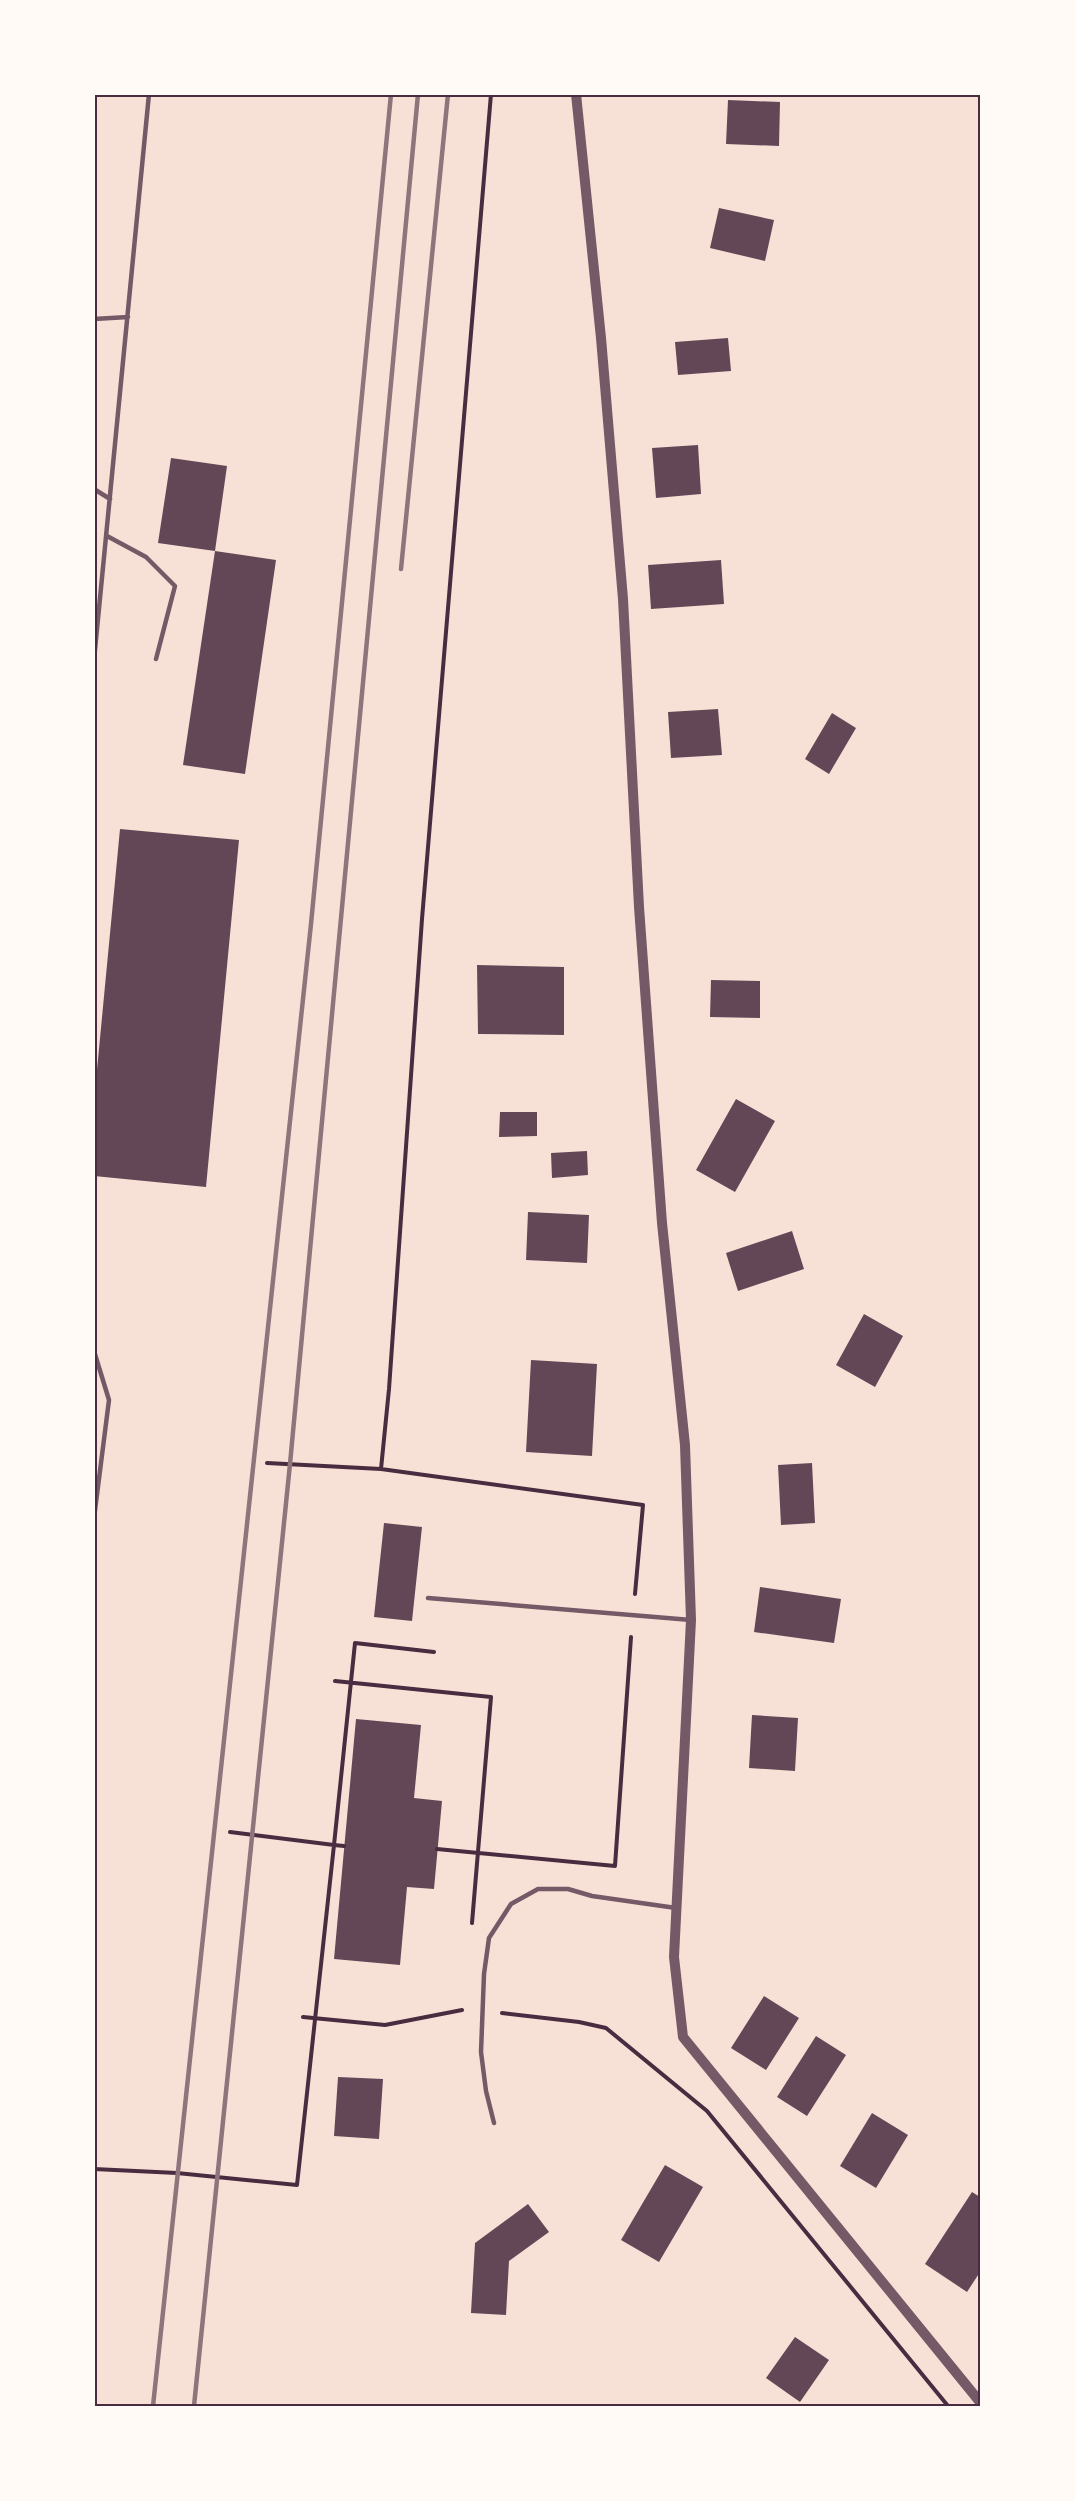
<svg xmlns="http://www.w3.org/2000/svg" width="1075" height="2501" viewBox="0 0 1075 2501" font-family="'DM Sans',sans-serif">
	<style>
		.building { fill: #644757 }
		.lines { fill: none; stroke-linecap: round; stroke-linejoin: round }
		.path { stroke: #4a2c40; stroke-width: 4 }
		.service { stroke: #755966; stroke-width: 4.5 }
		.tertiary { stroke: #755966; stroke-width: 10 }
		.rail { stroke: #8f747c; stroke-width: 4.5 }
		.neatline { fill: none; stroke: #4a2c40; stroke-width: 2 }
	</style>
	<rect width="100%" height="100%" fill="#f7e1d7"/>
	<path class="building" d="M728 100 780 102 779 146 726 144Z
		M719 208 774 220 765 261 710 248Z
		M728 338 731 371 678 375 675 342Z
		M698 445 701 494 656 498 652 448Z
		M171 458 227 466 215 551 276 560 245 774 183 765 215 551 158 543Z
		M721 560 724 604 651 609 648 565Z
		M718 709 722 755 671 758 668 712Z
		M832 713 856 728 829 774 805 759Z
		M120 829 239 840 206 1187 94 1176V1101Z
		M477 965 564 967V1035L478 1034Z
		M711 980 760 981V1018L710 1017Z
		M736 1099 775 1121 735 1192 696 1170Z
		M500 1112H537V1136L499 1137Z
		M587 1151 588 1175 552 1178 551 1153Z
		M528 1212 589 1215 587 1263 526 1260Z
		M792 1231 804 1269 738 1291 726 1253Z
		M864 1314 903 1336 875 1387 836 1365Z
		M531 1360 597 1364 592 1456 526 1452Z
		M812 1463 815 1523 781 1525 778 1465Z
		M384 1523 422 1527 412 1621 374 1617Z
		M760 1587 841 1599 834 1643 754 1632Z
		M752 1715 798 1718 795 1771 749 1768Z
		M356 1719 421 1725 414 1798 442 1801 434 1889 407 1887 400 1965 334 1959Z
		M764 1996 799 2018 766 2070 731 2048Z
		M816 2036 846 2055 807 2116 777 2097Z
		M338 2077 383 2079 379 2139 334 2136Z
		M872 2113 908 2135 876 2188 840 2166Z
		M665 2165 703 2187 659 2262 621 2240Z
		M972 2192 980 2197V2272L967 2292 925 2264Z
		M528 2204 549 2232 509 2261 506 2315 471 2313 475 2243Z
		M795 2337 829 2360 800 2402 766 2378Z"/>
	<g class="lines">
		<path class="path" d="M267 1463 381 1469 643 1505 635 1594
			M381 1469 389 1389 422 919 491 94
			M335 1681 491 1697 472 1923
			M230 1832 334 1845 355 1643 434 1652
			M437 1849 615 1866 631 1637
			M502 2013 579 2022 606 2028 707 2111 948 2406
			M303 2017 385 2025 462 2010
			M94 2169 177 2173 297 2185 334 1845 344 1846"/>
		<path class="service" d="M94 319 128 317
			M94 489 110 499
			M107 536 146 557 175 586 156 659
			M94 660 149 94
			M94 1351 109 1400 94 1518
			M428 1598 691 1620
			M494 2123 486 2091 481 2052 484 1974 489 1938 511 1904 538 1889H568L592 1896 676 1908"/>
		<path class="tertiary" d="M576 94 601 338 623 599 639 907 662 1223 685 1445 691 1620 674 1957 683 2037 980 2402"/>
		<path class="rail" d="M401 569 448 94
			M153 2406 311 924 391 94
			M194 2406 290 1464 418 94"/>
	</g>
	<rect width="1075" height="2501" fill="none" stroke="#fffaf5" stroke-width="192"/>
	<rect x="96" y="96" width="883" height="2309" class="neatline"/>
</svg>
